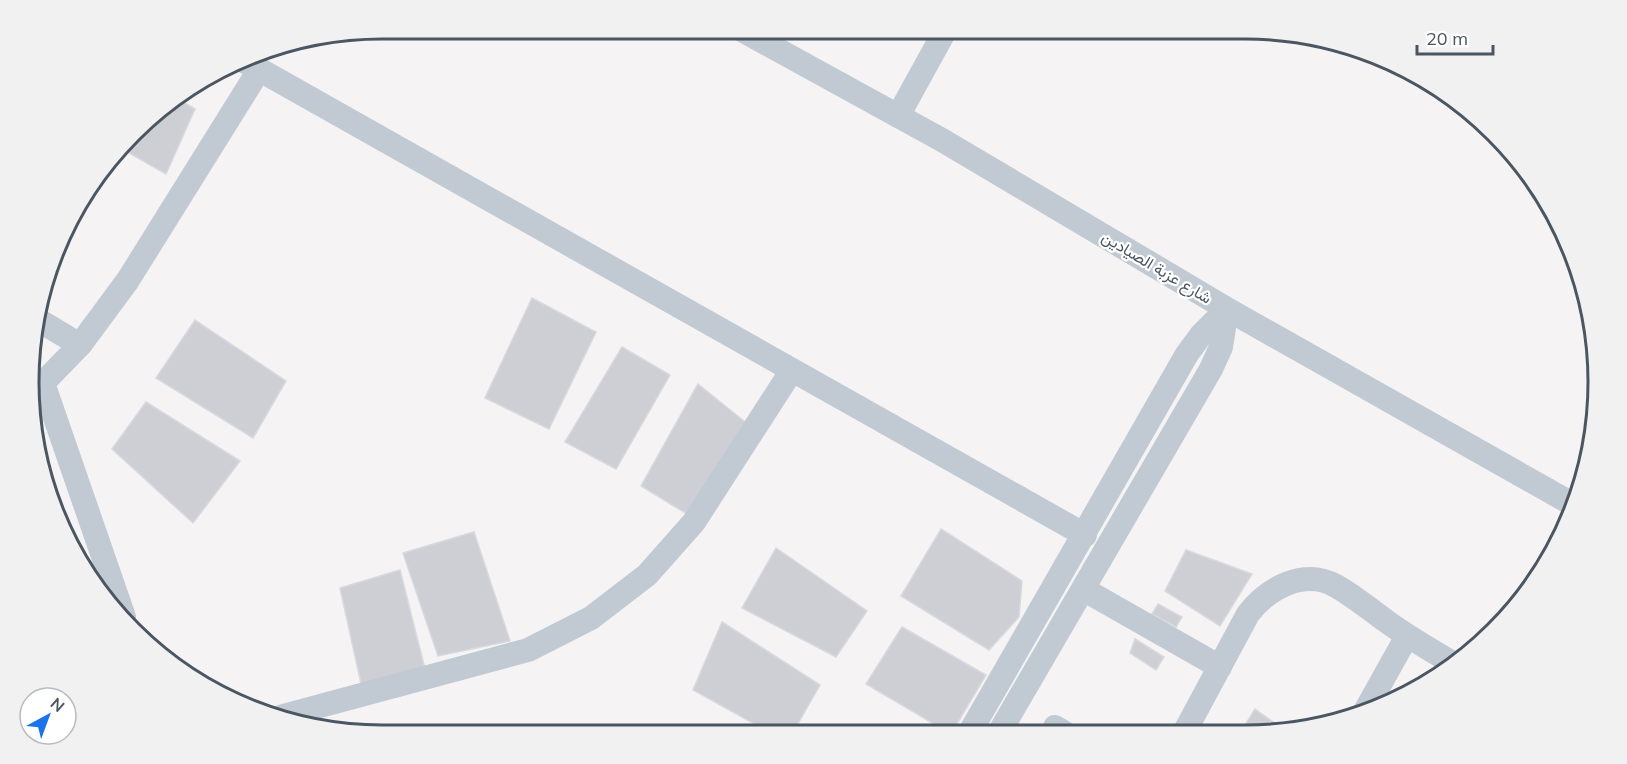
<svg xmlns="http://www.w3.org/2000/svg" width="1627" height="764" viewBox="0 0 1627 764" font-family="Mulish,Vazirmatn,sans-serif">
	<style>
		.building { fill: #cdcfd5; stroke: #d7d9de; stroke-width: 1.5 }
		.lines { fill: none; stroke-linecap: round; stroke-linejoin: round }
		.street { stroke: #c1cad2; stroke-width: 24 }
		.labels { text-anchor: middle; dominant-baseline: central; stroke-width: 4.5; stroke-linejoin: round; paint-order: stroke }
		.street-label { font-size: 16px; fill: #4a5661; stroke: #fff }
		.rim { fill: none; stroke: #4a5661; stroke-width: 3 }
	</style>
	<rect width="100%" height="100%" fill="#f5f3f3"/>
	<path class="building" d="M178 99 195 109 166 174 122 149 149 116Z
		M532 298 596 332 549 429 485 398Z
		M195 320 286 381 253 438 156 378Z
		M622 347 670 375 616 469 565 442Z
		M698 384 745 422 687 514 641 486Z
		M146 402 240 461 193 523 112 449Z
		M941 529 1022 581 1019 617 989 650 901 596Z
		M474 532 510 641 438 656 403 553Z
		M776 548 867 611 836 657 742 608Z
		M1186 550 1252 574 1220 626 1165 591Z
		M400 570 425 669 362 688 340 588Z
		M1158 604 1182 617 1176 627 1152 614Z
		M722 622 820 685 792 734H773L693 690Z
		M902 627 986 675 951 734 866 684Z
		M1135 639 1164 657 1156 670 1130 653Z
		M1255 709 1287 732 1240 733Z
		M594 728 596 735H536Z"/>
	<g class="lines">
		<path class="street" d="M740 29 942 140 1227 309 1574 505
			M244 61 1085 535
			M898 116 946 29
			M35 318 80 345
			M43 383 124 617
			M35 388 43 383 80 345 128 280 259 70
			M1083 589 1220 667
			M1364 713 1407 636
			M283 716 528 650 591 618 647 575 694 522 792 370
			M1055 727 1065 733
			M999 733 1211 369 1221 347 1227 309
			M1184 733 1248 614C1268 588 1304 568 1336 586 1354 596 1369 609 1386 621 1408 637 1432 651 1456 665
			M969 734 1187 354 1201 335 1227 309"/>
	</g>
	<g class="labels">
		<g class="street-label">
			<text transform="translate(1157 267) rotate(31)">شارع عزبة الصيادين</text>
		</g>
	</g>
	<path d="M0 0H1627V764H0ZM382 39H1245A343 343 0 0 1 1588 382V382A343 343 0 0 1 1245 725H382A343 343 0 0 1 39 382V382A343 343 0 0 1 382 39Z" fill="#f1f1f2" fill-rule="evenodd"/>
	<path class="rim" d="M382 39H1245A343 343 0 0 1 1588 382V382A343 343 0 0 1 1245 725H382A343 343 0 0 1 39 382V382A343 343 0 0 1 382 39Z"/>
	<g transform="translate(48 716) rotate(41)"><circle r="28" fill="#ffffff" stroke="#b7bbc0" stroke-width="1.5"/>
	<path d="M0-4.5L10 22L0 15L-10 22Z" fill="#1a73e8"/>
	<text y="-9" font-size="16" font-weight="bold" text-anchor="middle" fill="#4a5661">N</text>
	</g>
	<path d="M1417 45v9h76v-9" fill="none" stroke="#4a5661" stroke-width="3"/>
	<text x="1426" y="45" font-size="18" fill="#4a5661" stroke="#ffffff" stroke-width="4.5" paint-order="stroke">20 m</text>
</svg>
